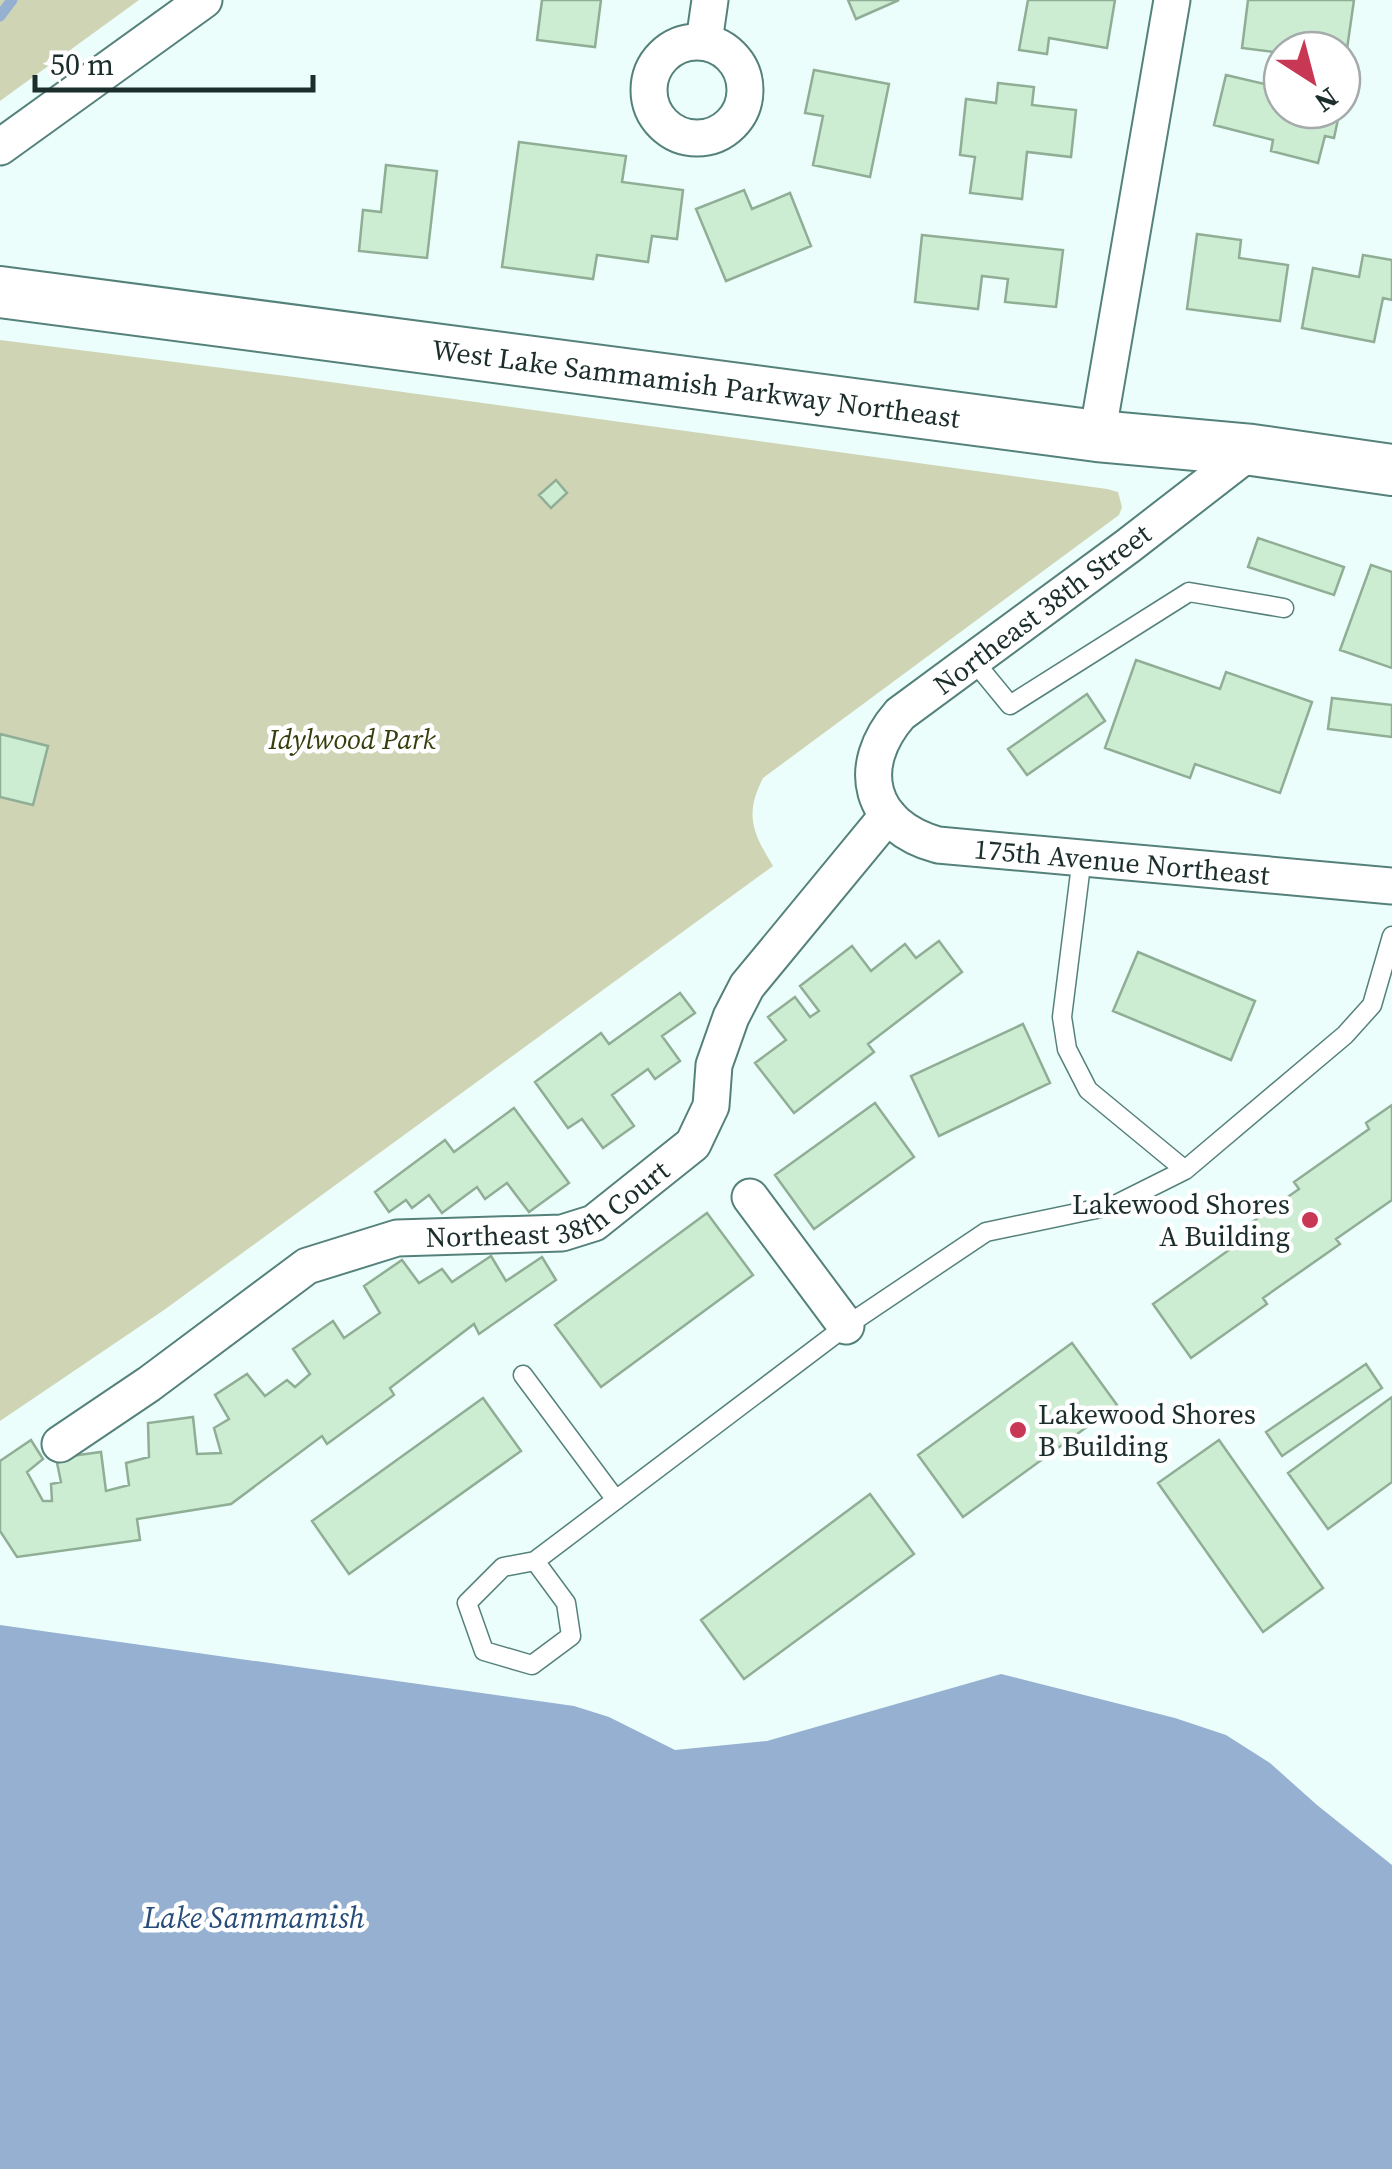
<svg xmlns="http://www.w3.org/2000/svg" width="1392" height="2169" viewBox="0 0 1392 2169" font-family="'Source Serif 4',serif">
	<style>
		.green { fill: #ced4b4 }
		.water { fill: #96b0d1 }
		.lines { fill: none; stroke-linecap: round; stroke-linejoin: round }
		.stream { stroke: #96b0d1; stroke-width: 11 }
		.building { fill: #cdedd3; stroke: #8fae95; stroke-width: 2.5 }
		.lane-casing { stroke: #55817b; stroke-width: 21 }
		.street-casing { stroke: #55817b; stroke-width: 39 }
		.secondary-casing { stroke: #55817b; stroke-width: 54 }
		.lane { stroke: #fff; stroke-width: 18 }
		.street { stroke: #fff; stroke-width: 35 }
		.secondary { stroke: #fff; stroke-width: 50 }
		.poi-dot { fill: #c83854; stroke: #fff; stroke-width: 4 }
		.labels { text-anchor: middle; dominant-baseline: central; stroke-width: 9; stroke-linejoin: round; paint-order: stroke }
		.street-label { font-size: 28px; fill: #1b2e2b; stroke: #fff }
		.park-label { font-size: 28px; font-style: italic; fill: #373e0e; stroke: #fff }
		.poi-label { font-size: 28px; fill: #1b2e2b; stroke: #fff; text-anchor: end }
		.water-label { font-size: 30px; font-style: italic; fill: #274c78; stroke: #fff }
	</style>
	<rect width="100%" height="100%" fill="#ecfefb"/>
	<path class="green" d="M0 0H139L0 101Z
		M0 340 294 377 1107 489 1118 492 1122 507 1119 515 763 778C744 815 753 833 773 866L164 1310 0 1421Z"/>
	<path class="water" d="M0 1625 574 1706 609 1717 675 1750 767 1741 1001 1674 1175 1718 1226 1735 1270 1763 1317 1805 1392 1865V2169H0Z"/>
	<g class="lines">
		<path class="stream" d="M0 16 12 0"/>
	</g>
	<path class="building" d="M542 0H601L595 47 537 40Z
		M848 0H899L856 19Z
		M1028 0H1115L1107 48 1049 38 1047 54 1019 50Z
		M1248 0H1354L1345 63 1342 62V50H1282V53L1242 48Z
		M814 70 889 84 870 177 813 165 823 116 805 113Z
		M1226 75 1282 88V110H1340L1334 138 1325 136 1318 163 1271 151 1273 140 1214 125Z
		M998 83 1034 87 1032 105 1076 110 1071 157 1027 152 1022 199 970 193 975 157 960 155 966 99 996 103Z
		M519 142 626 156 622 182 683 190 677 239 652 236 648 262 597 255 593 279 502 267Z
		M386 165 437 171 427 258 359 251 363 210 381 212Z
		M744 190 752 209 790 193 811 246 726 281 696 209Z
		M1197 234 1241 240 1239 258 1288 265 1280 321 1187 309Z
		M922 235 1063 250 1056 307 1005 302 1008 279 982 276 978 309 915 302Z
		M1363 255 1392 260V300L1383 298 1374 342 1302 328 1313 268 1359 277Z
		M556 480 567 493 551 508 539 495Z
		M1258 538 1344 567 1334 595 1248 567Z
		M1371 565 1392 572V668L1340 650Z
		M1136 660 1220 689 1226 672 1312 702 1280 793 1195 764 1190 778 1105 748Z
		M1087 694 1105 721 1027 775 1008 749Z
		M1332 698 1392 705V737L1328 729Z
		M0 734 48 746 33 805 0 797Z
		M939 941 962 972 868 1044 874 1052 794 1113 755 1063 786 1040 768 1017 795 997 810 1017 819 1011 800 986 852 946 871 971 905 944 916 958Z
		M1138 952 1255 1001 1231 1060 1113 1011Z
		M680 993 695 1013 662 1036 680 1061 655 1079 648 1069 612 1095 634 1126 603 1148 582 1119 568 1128 535 1082 601 1033 609 1044Z
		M1023 1024 1050 1083 939 1136 911 1076Z
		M875 1103 914 1157 814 1229 775 1175Z
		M1392 1105V1200L1336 1239 1340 1244 1263 1298 1267 1304 1191 1358 1153 1304 1229 1250 1224 1242 1299 1189 1294 1182 1369 1129 1366 1123Z
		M514 1108 569 1183 529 1212 507 1183 485 1199 477 1187 442 1213 429 1195 412 1208 406 1200 389 1212 375 1192 445 1140 454 1152Z
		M707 1213 753 1275 601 1387 555 1325Z
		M491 1256 506 1281 542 1257 556 1280 479 1334 474 1324 390 1388 394 1395 327 1444 322 1436 231 1504 137 1519 140 1540 17 1557 0 1531V1461L31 1440 43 1459 27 1472 43 1501H52L51 1484 61 1482 56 1458 101 1452 106 1491 129 1485 126 1463 149 1457 148 1423 193 1417 197 1454 221 1453 214 1428 229 1419 215 1395 247 1374 265 1396 287 1380 295 1387 310 1374 293 1349 333 1321 344 1338 380 1313 364 1286 402 1260 419 1283 442 1269 452 1282Z
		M1072 1343 1117 1405 963 1517 918 1455Z
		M1366 1364 1382 1388 1282 1456 1266 1432Z
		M1392 1397V1482L1328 1529 1288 1473Z
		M483 1398 521 1451 349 1574 312 1521Z
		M1219 1440 1323 1588 1263 1632 1158 1483Z
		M870 1494 914 1554 744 1679 701 1620Z"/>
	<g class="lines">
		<defs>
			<path id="lane" d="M973 660 1010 705 1189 592 1284 608
				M1082 857 1062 1017 1067 1049 1088 1090 1185 1170
				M523 1375 616 1500
				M535 1561 566 1603 571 1636 532 1665 484 1651 467 1603 503 1567 535 1561 846 1326 986 1232 1115 1205 1185 1170 1345 1035 1372 1005 1392 936"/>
			<g id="street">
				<circle cx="697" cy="90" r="48"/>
				<path d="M704 42 710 0"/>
				<path d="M0 147 204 0"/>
				<path d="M1097 436 1172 0"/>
				<path id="s1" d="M1252 450 1128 546 900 714C854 767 869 826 938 845L1392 886"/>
				<path d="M750 1197 846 1326"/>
				<path id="s2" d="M60 1444 149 1384 307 1266 397 1238 562 1233 594 1223 693 1144 711 1106 714 1065 731 1017 747 986 888 815"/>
			</g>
			<g id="secondary">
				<path id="s3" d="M0 292 1097 436 1252 450 1392 470"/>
			</g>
		</defs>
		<use href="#lane" class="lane-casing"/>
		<use href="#street" class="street-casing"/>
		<use href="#secondary" class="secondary-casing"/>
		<use href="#lane" class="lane"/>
		<use href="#street" class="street"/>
		<use href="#secondary" class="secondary"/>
	</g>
	<g class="poi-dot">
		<circle cx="1310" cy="1220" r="10"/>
		<circle cx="1018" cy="1430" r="10"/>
	</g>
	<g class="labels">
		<g class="street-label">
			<text stroke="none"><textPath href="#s3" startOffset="702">West Lake Sammamish Parkway Northeast</textPath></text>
			<text transform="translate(1042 609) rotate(-37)">Northeast 38th Street</text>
			<text stroke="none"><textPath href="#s1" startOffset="795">175th Avenue Northeast</textPath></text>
			<text stroke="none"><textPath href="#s2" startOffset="558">Northeast 38th Court</textPath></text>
		</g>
		<g class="park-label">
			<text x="352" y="739">Idylwood Park</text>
		</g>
		<g class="poi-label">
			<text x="1290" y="1204">Lakewood Shores<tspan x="1290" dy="32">A Building</tspan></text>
			<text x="1038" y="1414" text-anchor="start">Lakewood Shores<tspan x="1038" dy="32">B Building</tspan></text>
		</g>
		<g class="water-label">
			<text x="254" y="1917">Lake Sammamish</text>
		</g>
	</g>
	<g transform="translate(1312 80) rotate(144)"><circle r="48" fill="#ffffff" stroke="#a4abaa" stroke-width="2.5"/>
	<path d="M0-8L18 38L0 25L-18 38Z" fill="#c83854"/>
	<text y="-15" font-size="28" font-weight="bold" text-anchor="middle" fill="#1b2e2b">N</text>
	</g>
	<path d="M35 75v15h278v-15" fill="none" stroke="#1b2e2b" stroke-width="5"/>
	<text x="50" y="75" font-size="30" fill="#1b2e2b" stroke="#ffffff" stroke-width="8" paint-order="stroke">50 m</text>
</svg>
